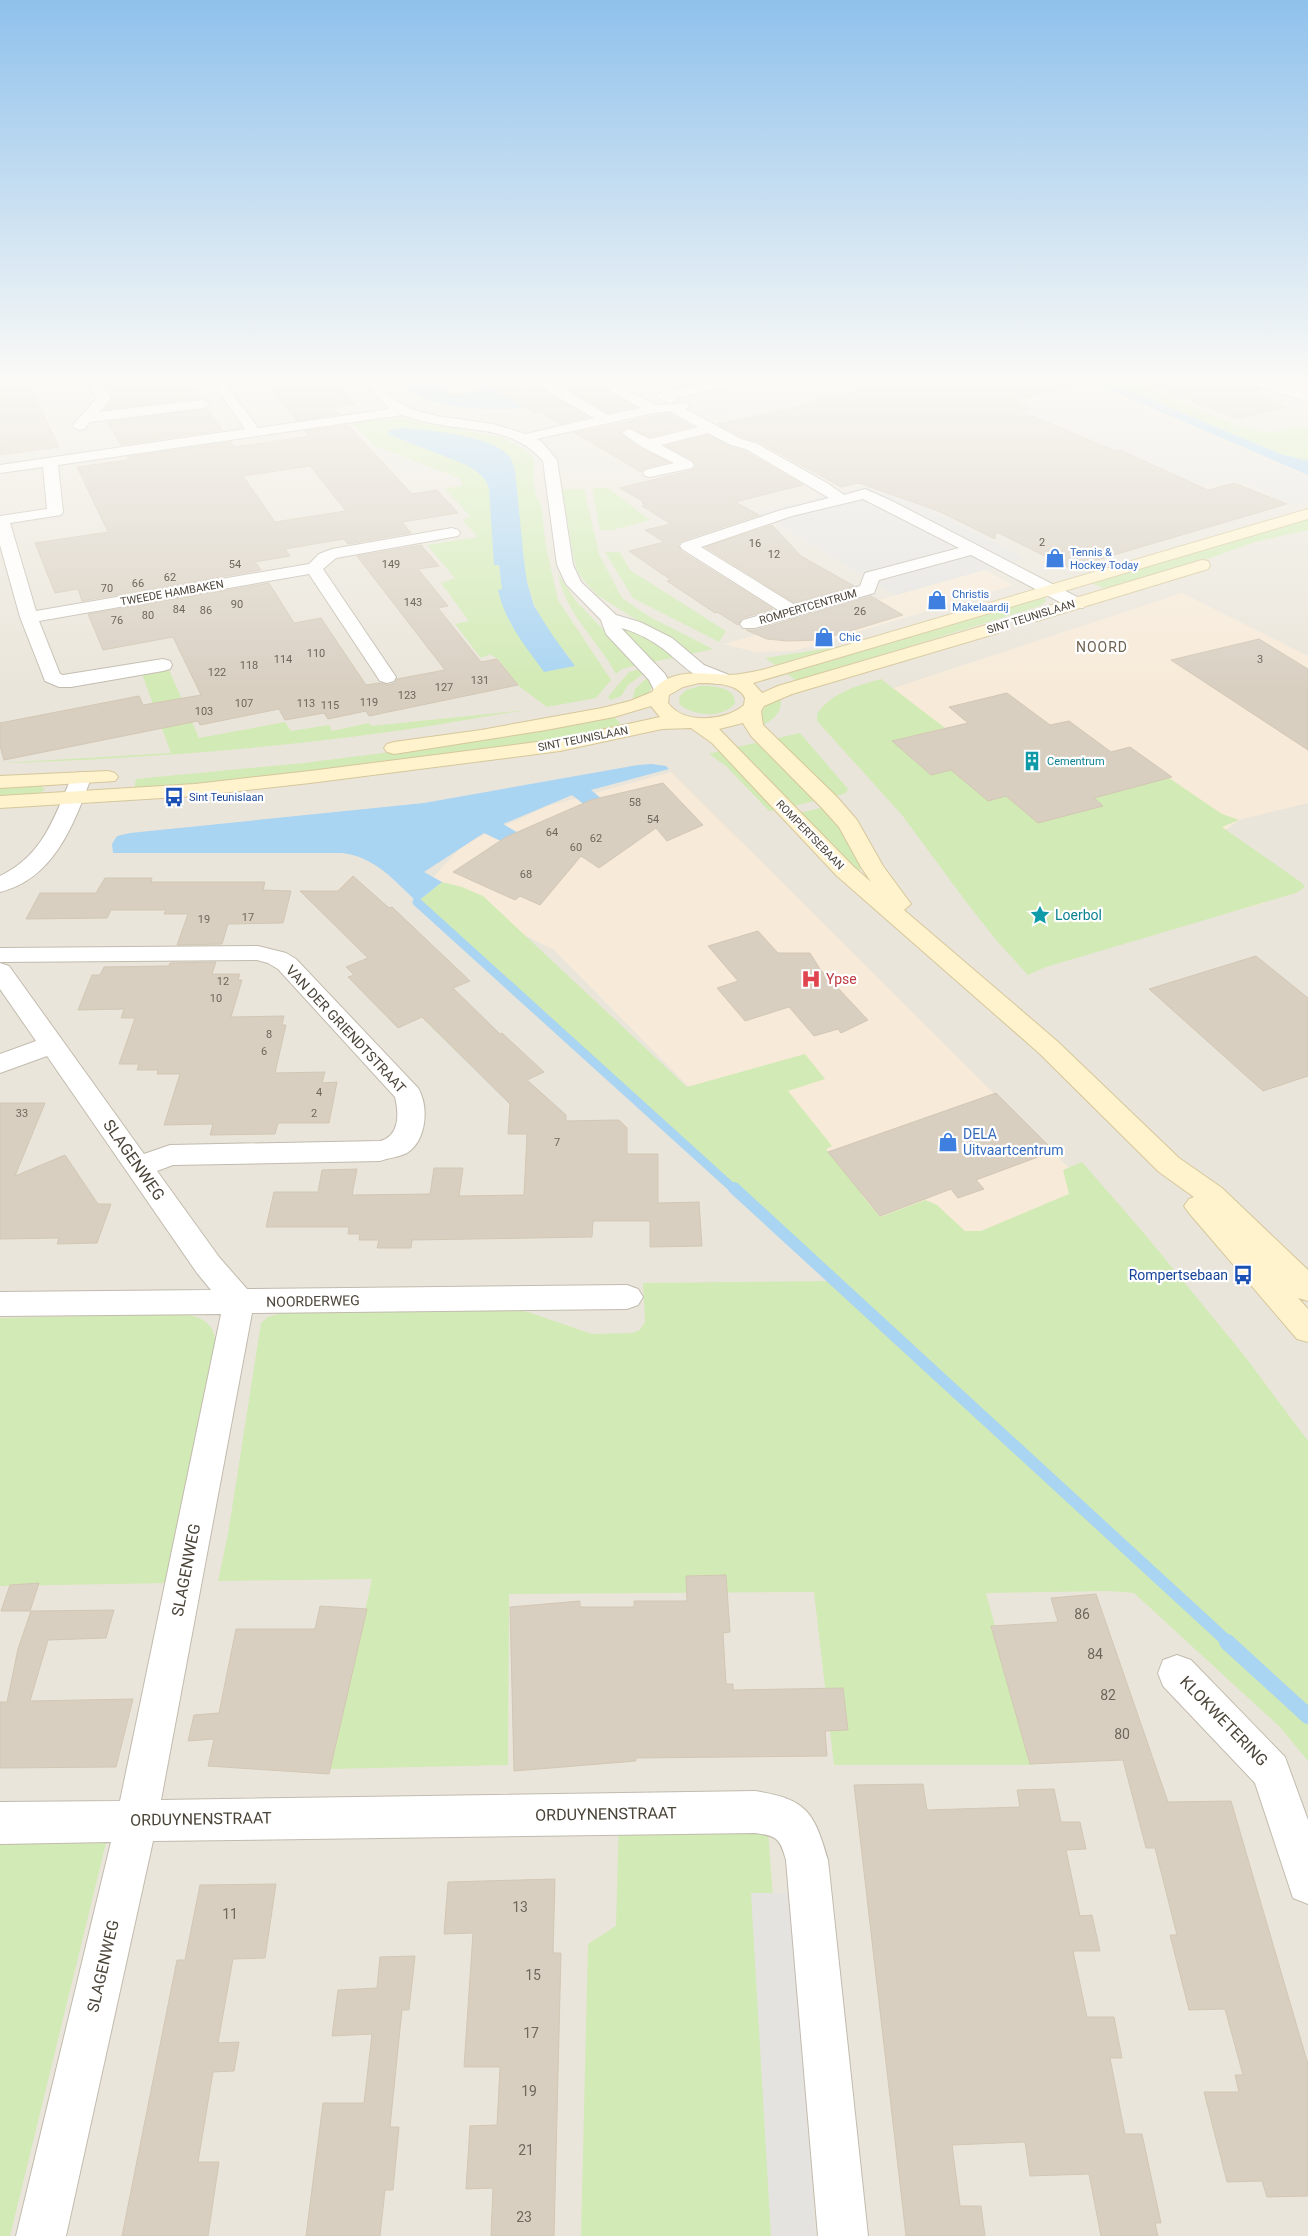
<svg xmlns="http://www.w3.org/2000/svg" width="1308" height="2236" viewBox="0 0 1308 2236" font-family="Roboto,sans-serif">
	<style>
		.residential { fill: #eae5da }
		.commercial { fill: #f7ead8 }
		.green { fill: #d2eab5; fill-rule: evenodd }
		.parking { fill: #e5e3e0 }
		.water { fill: #a9d4f2 }
		.lines { fill: none; stroke-linecap: round; stroke-linejoin: round }
		.stream-far2 { stroke: #a9d4f2; stroke-width: 9 }
		.stream-far1 { stroke: #a9d4f2; stroke-width: 12 }
		.stream { stroke: #a9d4f2; stroke-width: 16 }
		.building { fill: #d8cfc1; stroke: #d3c7b4; fill-rule: evenodd }
		.street-casing { stroke: #c2bbae; stroke-width: 2 }
		.secondary-casing { stroke: #d6c79b; stroke-width: 2 }
		.street { fill: #fff; fill-rule: evenodd }
		.secondary { fill: #fff3cd; fill-rule: evenodd }
		.labels { text-anchor: middle; dominant-baseline: central; stroke-width: 4.5; stroke-linejoin: round; paint-order: stroke }
		.number-label { font-size: 11px; fill: #6e675b }
		.far-shop-label { font-size: 11px; fill: #366cbe; stroke: #fff; text-anchor: start }
		.far-street-label { font-size: 11px; fill: #4b4439; stroke: #fff }
		.far-culture-label { font-size: 11px; fill: #0d838f; stroke: #fff; text-anchor: start }
		.far-transit-label { font-size: 11px; fill: #164399; stroke: #fff; text-anchor: start }
		.far-quarter-label { font-size: 14px; letter-spacing: 1px; fill: #6e6250; stroke: #fff }
		.culture-label { font-size: 14px; fill: #0d838f; stroke: #fff; text-anchor: start }
		.health-label { font-size: 14px; fill: #be3a42; stroke: #fff; text-anchor: start }
		.street-label { font-size: 14px; fill: #4b4439; stroke: #fff }
		.shop-label { font-size: 14px; fill: #366cbe; stroke: #fff; text-anchor: start }
		.transit-label { font-size: 14px; fill: #164399; stroke: #fff; text-anchor: end }
		.near-number-label { font-size: 14px; fill: #6e675b }
		.near-street-label { font-size: 16px; fill: #4b4439; stroke: #fff }
	</style>
	<rect width="100%" height="100%" fill="#f6f3ec"/>
	<path class="residential" d="M0 376H1308V2236H0Z"/>
	<path class="commercial" d="M985 570 1013 585 794 651 755 652 724 644Z
		M1182 593 1308 656V803L1239 820 1207 844 1265 903 1045 960 836 707Z
		M671 772 1085 1184 1040 1221 928 1263 692 1090 554 950 426 885 464 844 548 806Z"/>
	<path class="green" d="M1096 376H1122L1243 428C1253 426 1256 431 1266 432 1281 435 1287 421 1308 429V461L1280 454Z
		M399 418 500 437 529 452 534 460 533 477 536 496 541 504 546 546 558 600 611 680 596 698 547 707 520 687 498 659 490 654 481 658 455 624 469 621 441 583 455 578 427 545 478 537 462 520 471 517 445 489 462 485 461 479 374 445 352 422ZM404 429 484 441 515 470C520 512 519 566 534 604 542 627 561 647 575 665L498 590H502L499 564H495L489 487C485 475 475 470 464 464L388 434Z
		M592 488H608L650 520 613 530H600Z
		M562 489H584L599 554 622 598 650 617 713 649 691 654 597 595 586 583 577 571 573 554Z
		M1308 517V530L1255 542 1199 562 1126 584 1103 588 1091 583Z
		M605 552H620L630 570 726 631 719 642 633 598Z
		M558 574 576 601 637 665 622 669 616 674C598 640 566 615 558 574Z
		M1040 598H1045L1046 601 1040 606 797 681 787 674Z
		M933 619 937 621 778 667 765 658 854 644Z
		M619 628C635 625 662 648 674 658L651 662Z
		M640 669 644 673 628 685 621 696 611 700 608 697 629 672Z
		M169 670 199 738 285 722 291 731 329 725 332 731 369 723 371 726 526 710C480 717 434 726 388 732 259 750 130 759 0 763L171 753 142 674Z
		M648 677C659 691 643 697 632 702L635 689Z
		M881 679 945 728 892 741 951 770 988 801 1006 796 1038 823 1103 806 1088 793H1112L1169 778 1222 814 1239 820 1222 827 1302 883 1305 887 1296 893 1043 968 1028 975 996 940 964 899 902 815 817 721V714C832 692 857 686 881 679Z
		M700 686C712 686 735 686 735 703 724 719 694 716 680 705L679 697 686 690Z
		M780 697C784 712 773 719 762 726 759 709 766 704 780 697Z
		M613 715 623 727C463 761 298 775 134 790L136 779 304 763 430 747Z
		M800 733 848 789 846 793 833 797 774 739Z
		M760 742 818 800 793 806 737 747Z
		M720 751 777 810 769 811 726 766 709 754Z
		M40 785 45 789 38 795 0 798V786Z
		M825 807 839 823 862 868 859 870 855 869 800 813Z
		M442 882 462 887 483 896 687 1087 805 1054 825 1079 788 1091 832 1146 826 1149 844 1171 874 1189 861 1194 880 1217 925 1200 937 1205 965 1231H981L1069 1194 1063 1170 1082 1162 1143 1232 1243 1354 1308 1441V1761L1280 1727 1134 1593 1110 1591 986 1593 1033 1765H834L814 1592 509 1594 508 1765 330 1769 372 1579 218 1581 228 1534 261 1323 268 1317 282 1313 515 1310 528 1312 592 1334 632 1333 640 1330 645 1322 643 1283 833 1281 417 902Z
		M177 1314C200 1315 216 1322 216 1347L169 1583 0 1586V1318Z
		M619 1818 768 1830 798 2236H581L588 1944 616 1926Z
		M106 1830V1843L10 2236H0V1833Z"/>
	<path class="parking" d="M721 376H868L883 382 705 421 648 390Z
		M995 376H1068L1308 478V501L1293 505 1240 480 1191 484 1014 407 1050 400Z
		M877 484 1025 558 896 595 757 512Z
		M848 581 876 597 798 621 770 604Z
		M751 1893H790L816 2236H771Z"/>
	<path class="water" d="M395 376H425L424 377 453 395 501 386 507 390 498 392 525 408C496 410 449 410 423 398 412 392 404 384 395 376Z
		M1077 376H1096L1280 454 1308 461V475Z
		M400 428C425 429 493 436 509 456 512 459 513 466 515 470L524 561 527 582 534 606 553 636 575 666 544 672C525 646 505 622 498 590L502 589 499 565H494L489 488C485 475 475 470 464 464L388 434 390 430Z
		M652 764 666 766 669 769 591 790 613 808 595 813 572 795 503 824 529 839 515 848 484 833 424 872 442 882 417 902C394 880 375 857 342 853H113L112 844 117 836 130 833 424 803 638 765Z"/>
	<g class="lines">
		<path class="stream-far2" d="M417 902 735 1190"/>
		<path class="stream-far1" d="M734 1188 1229 1643"/>
		<path class="stream" d="M1227 1642 1308 1716"/>
	</g>
	<path class="building" d="M25 376 59 447 0 455V378Z
		M98 376H185L200 398 104 410 113 398Z
		M260 376H329L355 404 333 408 339 414 297 421Z
		M473 376H498L500 381 518 390 539 388 589 417 560 424 540 412 535 413Z
		M518 376H583L636 407 608 413 547 377 525 379Z
		M939 376H1069L1070 388 1013 400 1032 409 1020 411 1116 451 1120 450 1208 490 1234 483 1287 504 1073 567H1067L996 532 995 539 938 511 859 483 841 487 757 441 742 437 718 424 819 402 813 399Z
		M1131 376H1234L1236 381 1263 389 1248 393 1287 407 1238 419 1131 378Z
		M207 408 222 430 121 445 108 422Z
		M668 413 692 426 650 437 630 427 620 432 641 449 669 462 645 468 641 472 575 433Z
		M348 425 412 494 437 490 458 513 402 522 411 533 348 544 344 539 285 549 290 556 255 562 261 570 82 601 78 589 55 593 35 543 108 532 77 467 129 460 127 457 231 442 235 447 309 436 305 431ZM310 466 346 511 275 522 243 476Z
		M708 435 730 447 745 451 803 485 735 502 759 515 681 541 678 545 681 551 773 609 742 618 738 625 717 612 715 613 667 581 671 580 629 551 664 542 645 530 671 524 642 506 646 505 642 503 644 502 620 488 692 470 696 466 693 460 666 446Z
		M772 525 801 556 854 586 795 603 705 547Z
		M421 545 439 566 418 569 448 606 438 608 481 662 497 659 518 685 369 716 366 711 328 719 324 713 285 720 279 709 200 725 198 721 4 760 0 746V723L139 696 143 705 201 695 173 637 103 650 88 614 269 583 294 623 321 618 366 685 379 683 388 685 395 683 397 679 445 670 357 556Z
		M871 596 903 615 820 640 787 641 767 639 746 630H756Z
		M1259 639 1308 669V750L1171 660Z
		M1007 693 1050 725 1069 721 1111 752 1130 747 1172 777 1094 798 1103 806 1038 823 1006 796 988 801 951 770 931 775 892 741 968 723 949 707Z
		M663 783 703 825 667 841 656 828 599 868 581 856 540 905 520 896 515 900 453 872 506 837 591 800Z
		M353 876 389 908 392 907 470 981 453 988 500 1034 502 1033 544 1072 527 1080 566 1115V1121L619 1120 627 1128V1154H658V1203L699 1202 702 1246 650 1247V1221H593L592 1237 412 1240 411 1248H377L379 1240H359L360 1234H348L349 1227H266L274 1192H318L322 1170 357 1169 352 1195 430 1194 434 1168H463L459 1196 524 1195 527 1134H508L510 1104 422 1017 398 1028 348 977 354 975 346 967 368 958 300 891H338Z
		M105 878H152L151 882H265L263 890 291 891 283 923 228 924 222 944 177 945 188 914H164L166 910H111L107 918 26 919 40 893H96Z
		M758 931 778 953H810L820 969 868 1020 841 1033 838 1029 814 1036 789 1007 745 1021 717 988 738 981 708 946Z
		M1256 956 1308 998V1076L1263 1091 1149 989Z
		M216 962 212 974H240L238 980H242L231 1017 284 1016 282 1025H286L275 1073 325 1072 322 1083 337 1082 329 1123H278L275 1134 210 1135 213 1124 164 1125 180 1074H157L158 1070H137L139 1064H119L135 1018H121L124 1009 78 1010 92 975H100L104 967 169 966 170 963Z
		M996 1093 1054 1151 976 1180 984 1189 958 1198 951 1189 880 1216 828 1152Z
		M0 1103H45L15 1176 65 1155 98 1204H111L97 1243 57 1244 59 1238 0 1239Z
		M726 1575 730 1632 723 1633 726 1684H733V1690L843 1688 848 1730 825 1731 827 1756 636 1758V1761L514 1771 510 1607 580 1601V1607H634V1601H687L686 1576Z
		M39 1583 30 1611H1L10 1585Z
		M1096 1594 1168 1802 1231 1801 1308 2064V2196L1267 2197 1262 2181 1227 2182 1204 2092H1239L1235 2075H1243L1225 2009 1189 2010 1170 1935H1177L1155 1848H1146L1123 1760 1030 1764 991 1626 1058 1622 1051 1598Z
		M320 1606 367 1609 329 1774 208 1766 214 1739 188 1741 194 1715 219 1713 236 1629H315Z
		M114 1610 106 1638 48 1640 30 1701 133 1699 116 1767 0 1768V1702H7L18 1649 31 1611Z
		M923 1784 927 1810 1020 1807 1017 1790 1054 1789 1061 1822H1080L1086 1849 1066 1850 1080 1916 1092 1915 1100 1951H1073L1087 2017H1114L1122 2058H1110L1125 2134H1142L1161 2223H1155L1158 2236H1101L1089 2174 1030 2176 1025 2142 952 2145 960 2206H981L985 2236H906L854 1785Z
		M555 1879 553 1953H561L554 2236H491L493 2188 466 2189 470 2126 497 2125 500 2067H464L473 1933 444 1934 448 1882Z
		M276 1884 265 1958 233 1959 218 2043 239 2042 234 2071 213 2072 198 2162H219L208 2236H122L177 1960H185L200 1885Z
		M415 1956 409 2010H402L397 2058 390 2127H399L393 2190H385L380 2236H306L323 2103H364L372 2034 332 2036 338 1990 377 1988 380 1957Z"/>
	<g class="lines">
		<defs>
			<path id="street" d="M84 376H96L111 398 99 412 203 400 210 404 203 408 90 422 84 429 79 430 72 426 97 398Z
				M208 376H220L258 428 390 409 357 376H370L395 400 411 409 437 416 493 424 526 434 594 418 539 386 518 388 501 379 500 376H515L525 381 546 379 608 415 641 408 585 376H600L656 405 687 403 689 406 686 409 741 439 756 443 827 483 844 495 865 489 892 501 1083 600 1086 604 1083 608H1071L971 555 879 580 874 593 755 628H743L740 624 743 620 778 610 682 549 680 546 682 543 781 510 829 498 746 449 731 445 708 433 661 445 692 462 694 465 692 468 650 477 645 476 643 473 645 470 674 463 642 447 622 433 629 429 650 439 698 427 670 411 654 413 537 439 542 442 557 460 573 565 581 582 616 615 640 622 672 638 704 665 729 675 731 679 729 683C701 690 679 659 659 646 648 638 633 631 621 628L665 674 673 690 670 694 663 696 656 694 649 680 606 634 601 620 566 584 557 565 543 461C514 427 475 432 436 424 424 422 413 418 402 415L58 465 63 512 61 515 10 523 36 611 309 564 319 554 332 549 452 528 458 530 460 533 458 536 336 558 323 569 396 677 394 681 387 683 380 681 309 574 39 621 60 674 63 675 163 659 170 661 172 665 170 669 163 671 71 687H59L45 681 20 617 0 545V516L47 509 43 467 0 473V465L245 429ZM863 499 959 548 865 573 860 586 795 605 701 547 792 516Z
				M433 376H459L458 379 433 381 432 378Z
				M744 376H768L762 380 675 398 674 402 669 403 656 396 663 392Z
				M1236 376H1254L1308 394V402L1237 379Z
				M81 772 88 774 91 778C74 824 54 879 0 892V876C42 856 54 819 71 778L74 774Z
				M258 946 286 953 296 959 418 1088C429 1106 427 1140 407 1153 399 1157 388 1158 380 1161L173 1165 157 1171 219 1257 247 1289 627 1285 638 1289 643 1297 638 1305 627 1309 252 1313 161 1800 755 1791C807 1799 814 1812 828 1860L868 2236H818L786 1860C780 1838 777 1836 755 1833L153 1841 66 2236H16L111 1842 0 1844V1802L120 1801 221 1314 0 1316V1292L211 1290 197 1273 47 1056 0 1073V1054L36 1041 0 989V963L9 966 144 1154 170 1145 380 1141C400 1136 399 1113 395 1097L278 969 268 963 257 960 0 962V948Z
				M1177 1655 1191 1660 1285 1757 1308 1820V1904L1293 1898 1255 1783 1163 1686 1158 1673 1163 1660Z"/>
			<path id="secondary" d="M1308 509V519L753 683 762 693 778 686 986 625 992 624 998 625 1001 629 998 633 792 694 764 706 761 711 763 725 837 797 857 820 883 866 911 904 904 910 1057 1041 1179 1158 1222 1188 1308 1270V1301L1298 1298 1308 1309V1342L1297 1339 1189 1213 1184 1206 1189 1199 1194 1197 1159 1172 1039 1053 837 876 712 743 691 728 662 729 560 751 310 783 195 796 0 808V796L195 784 310 771 560 739 660 717 651 706 614 717 546 730 394 754 387 752 384 748 387 744 394 742 481 730 602 708 630 701 652 692C668 668 703 673 728 675 739 675 751 672 762 670ZM699 683C714 683 738 683 745 698L744 705C726 721 684 725 668 703L669 695 683 687ZM743 723 751 736 821 807 839 827 861 867 871 882 853 866 719 729Z
				M1202 560 1208 561 1210 565 1208 569 1037 621H1025L1022 617 1025 613Z
				M108 771 115 773 118 777 115 781 0 788V776Z"/>
		</defs>
		<use href="#street" class="street-casing"/>
		<use href="#secondary" class="secondary-casing"/>
		<use href="#street" class="street"/>
		<use href="#secondary" class="secondary"/>
	</g>
	<linearGradient id="sky" x2="0" y2="1"><stop stop-color="#8fc1ec"/><stop offset="0.55" stop-color="#fbfaf6"/><stop offset="1" stop-color="#fbfaf6" stop-opacity="0"/></linearGradient>
	<rect width="1308" height="689" fill="url(#sky)"/>
	<defs>
		<symbol id="shop-bare" viewBox="-9 -9 18 18"><path d="M-5-2.5h2.3a2.7 3.5 0 0 1 5.4 0H5L5.5 6h-11ZM-1.5-2.5h3a1.5 2.3 0 0 0-3 0Z" fill="#3f7fe0" stroke="#fff" stroke-width="2.5" paint-order="stroke"/></symbol>
		<symbol id="building-bare" viewBox="-9 -9 18 18"><path d="M-4-6H4V6H1V3H-1V6H-4ZM-2.5-4.3h1.7v1.8h-1.7ZM.8-4.3h1.7v1.8H.8ZM-2.5-1h1.7V.8h-1.7ZM.8-1h1.7V.8H.8Z" fill="#0f9aa8" stroke="#fff" stroke-width="2.5" paint-order="stroke"/></symbol>
		<symbol id="bus-bare" viewBox="-9 -9 18 18"><path d="M-5-6H5V4H4V6H2V4H-2V6H-4V4H-5ZM-3.5-4V0h7V-4ZM-3.5 1.2v1.5H-2V1.2ZM2 1.2v1.5H3.5V1.2Z" fill="#1a4fb4" stroke="#fff" stroke-width="2.5" paint-order="stroke"/></symbol>
		<symbol id="sight-bare" viewBox="-9 -9 18 18"><path d="M0-6L1.8-2.2L6-1.7L2.9 1.2L3.7 5.4L0 3.3L-3.7 5.4L-2.9 1.2L-6-1.7L-1.8-2.2Z" fill="#0f9aa8" stroke="#fff" stroke-width="2.5" paint-order="stroke"/></symbol>
		<symbol id="hospital-bare" viewBox="-9 -9 18 18"><path d="M-5-5h3v3.5h4V-5h3V5h-3V1.5h-4V5h-3Z" fill="#e0444e" stroke="#fff" stroke-width="2.5" paint-order="stroke"/></symbol>
	</defs>
	<g fill-rule="evenodd">
		<use href="#shop-bare" x="1041" y="544" width="28" height="28"/>
		<use href="#shop-bare" x="923" y="586" width="28" height="28"/>
		<use href="#shop-bare" x="810" y="623" width="28" height="28"/>
		<use href="#building-bare" x="1018" y="747" width="28" height="28"/>
		<use href="#bus-bare" x="160" y="783" width="28" height="28"/>
		<use href="#sight-bare" x="1026" y="901" width="28" height="28"/>
		<use href="#hospital-bare" x="797" y="965" width="28" height="28"/>
		<use href="#shop-bare" x="934" y="1128" width="28" height="28"/>
		<use href="#bus-bare" x="1229" y="1261" width="28" height="28"/>
	</g>
	<g class="labels">
		<g class="number-label">
			<text x="1042" y="542">2</text>
			<text x="755" y="543">16</text>
			<text x="774" y="554">12</text>
			<text x="235" y="564">54</text>
			<text x="391" y="564">149</text>
			<text x="170" y="577">62</text>
			<text x="138" y="583">66</text>
			<text x="107" y="588">70</text>
			<text x="413" y="602">143</text>
			<text x="237" y="604">90</text>
			<text x="179" y="609">84</text>
			<text x="206" y="610">86</text>
			<text x="860" y="611">26</text>
			<text x="148" y="615">80</text>
			<text x="117" y="620">76</text>
			<text x="316" y="653">110</text>
			<text x="283" y="659">114</text>
			<text x="1260" y="659">3</text>
			<text x="249" y="665">118</text>
			<text x="217" y="672">122</text>
			<text x="480" y="680">131</text>
			<text x="444" y="687">127</text>
			<text x="407" y="695">123</text>
			<text x="369" y="702">119</text>
			<text x="244" y="703">107</text>
			<text x="306" y="703">113</text>
			<text x="330" y="705">115</text>
			<text x="204" y="711">103</text>
			<text x="635" y="802">58</text>
			<text x="653" y="819">54</text>
			<text x="552" y="832">64</text>
			<text x="596" y="838">62</text>
			<text x="576" y="847">60</text>
			<text x="526" y="874">68</text>
			<text x="248" y="917">17</text>
			<text x="204" y="919">19</text>
			<text x="223" y="981">12</text>
			<text x="216" y="998">10</text>
			<text x="269" y="1034">8</text>
			<text x="264" y="1051">6</text>
			<text x="319" y="1092">4</text>
			<text x="22" y="1113">33</text>
			<text x="314" y="1113">2</text>
			<text x="557" y="1142">7</text>
		</g>
		<g class="far-shop-label">
			<text x="1070" y="552">Tennis &amp;<tspan x="1070" dy="13">Hockey Today</tspan></text>
			<text x="952" y="594">Christis<tspan x="952" dy="13">Makelaardij</tspan></text>
			<text x="839" y="637">Chic</text>
		</g>
		<g class="far-street-label">
			<text transform="translate(172 593) rotate(-10)">TWEEDE HAMBAKEN</text>
			<text transform="translate(808 607) rotate(-16)">ROMPERTCENTRUM</text>
			<text transform="translate(1031 617) rotate(-17)">SINT TEUNISLAAN</text>
			<text transform="translate(583 739) rotate(-11)">SINT TEUNISLAAN</text>
			<text transform="translate(810 835) rotate(46)">ROMPERTSEBAAN</text>
		</g>
		<g class="far-culture-label">
			<text x="1047" y="761">Cementrum</text>
		</g>
		<g class="far-transit-label">
			<text x="189" y="797">Sint Teunislaan</text>
		</g>
		<g class="far-quarter-label">
			<text x="1102" y="647">NOORD</text>
		</g>
		<g class="culture-label">
			<text x="1055" y="915">Loerbol</text>
		</g>
		<g class="health-label">
			<text x="826" y="979">Ypse</text>
		</g>
		<g class="street-label">
			<text transform="translate(346 1029) rotate(47)">VAN DER GRIENDTSTRAAT</text>
			<text transform="translate(313 1301) rotate(-1)">NOORDERWEG</text>
		</g>
		<g class="shop-label">
			<text x="963" y="1134">DELA<tspan x="963" dy="16">Uitvaartcentrum</tspan></text>
		</g>
		<g class="transit-label">
			<text x="1228" y="1275">Rompertsebaan</text>
		</g>
		<g class="near-number-label">
			<text x="1082" y="1614">86</text>
			<text x="1095" y="1654">84</text>
			<text x="1108" y="1695">82</text>
			<text x="1122" y="1734">80</text>
			<text x="520" y="1907">13</text>
			<text x="230" y="1914">11</text>
			<text x="533" y="1975">15</text>
			<text x="531" y="2033">17</text>
			<text x="529" y="2091">19</text>
			<text x="526" y="2150">21</text>
			<text x="524" y="2217">23</text>
		</g>
		<g class="near-street-label">
			<text transform="translate(134 1160) rotate(55)">SLAGENWEG</text>
			<text transform="translate(186 1570) rotate(-79)">SLAGENWEG</text>
			<text transform="translate(1224 1721) rotate(46)">KLOKWETERING</text>
			<text transform="translate(606 1814) rotate(-1)">ORDUYNENSTRAAT</text>
			<text transform="translate(201 1819) rotate(-1)">ORDUYNENSTRAAT</text>
			<text transform="translate(103 1966) rotate(-77)">SLAGENWEG</text>
		</g>
	</g>
</svg>
